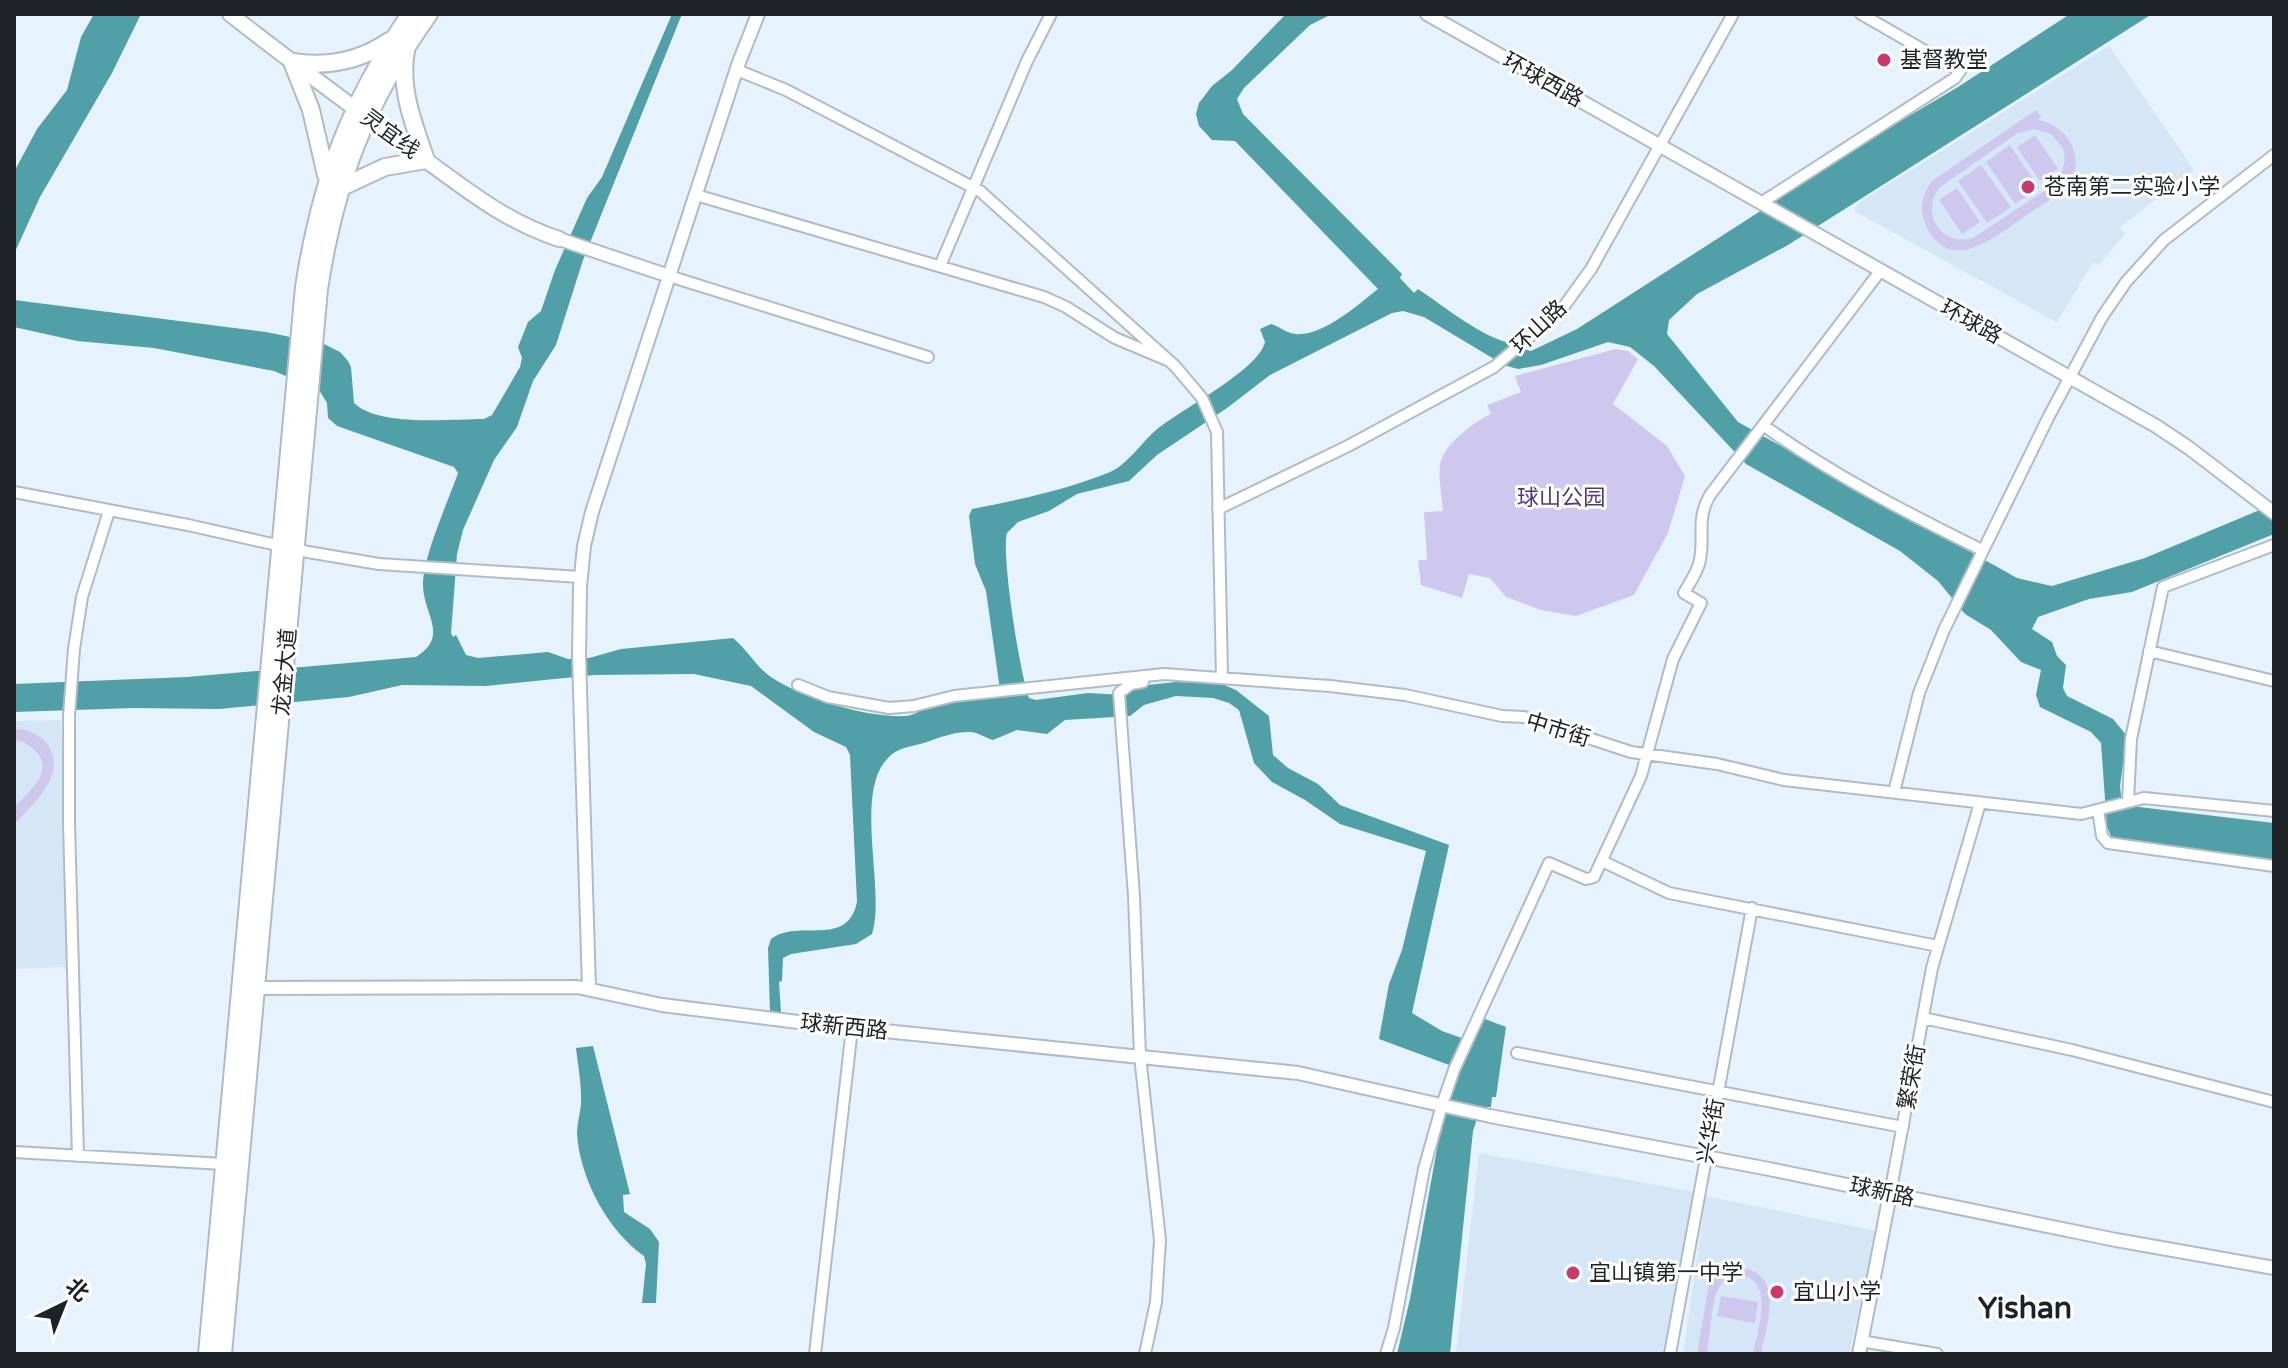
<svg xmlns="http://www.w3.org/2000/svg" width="2288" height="1368" viewBox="0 0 2288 1368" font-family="'Varela Round','Noto Sans SC',sans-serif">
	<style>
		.built { fill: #d5e6f7 }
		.green { fill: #cfc8ee; fill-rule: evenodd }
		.water { fill: #51a0a7 }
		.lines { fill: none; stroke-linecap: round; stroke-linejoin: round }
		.minor-casing { stroke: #b0bbc6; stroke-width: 14 }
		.tertiary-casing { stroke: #b0bbc6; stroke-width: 16 }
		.secondary-casing { stroke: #b0bbc6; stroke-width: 18 }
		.primary-casing { stroke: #b0bbc6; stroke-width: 20 }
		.minor { stroke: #fff; stroke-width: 10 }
		.tertiary { stroke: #fff; stroke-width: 12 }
		.secondary { stroke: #fff; stroke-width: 14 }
		.primary { stroke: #fff; stroke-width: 16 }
		.poi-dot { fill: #c63a6d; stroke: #fff; stroke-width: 3 }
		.labels { text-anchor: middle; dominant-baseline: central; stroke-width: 6; stroke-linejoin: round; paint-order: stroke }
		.poi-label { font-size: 22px; fill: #1e2226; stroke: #fff; text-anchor: start }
		.street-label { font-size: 22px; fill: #1e2226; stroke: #fff }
		.park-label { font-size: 22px; fill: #4d3a7c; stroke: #fff }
		.district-label { font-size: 30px; font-weight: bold; fill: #1e2226; stroke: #fff }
	</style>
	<rect width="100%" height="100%" fill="#e6f2fd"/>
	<path class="built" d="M2109 46 2194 170 2120 227 2125 234 2099 265 2093 262 2057 322 1854 211 1857 204Z
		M61 720 67 967 14 969V721Z
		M1479 1153 1696 1192 1664 1354H1456Z
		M1706 1196 1876 1231 1849 1354H1683Z"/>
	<path class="green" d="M2036 110 2041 117 2038 120C2068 125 2087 158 2068 185 2058 197 2041 205 2028 214 2000 233 1951 278 1926 226 1919 210 1922 195 1932 181ZM2034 129 2051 134 2063 148 2065 160 2060 177 2052 186 1973 238C1942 247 1920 215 1939 188L2016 134Z
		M2035 135 2058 169 2040 181 2017 147Z
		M2010 145 2039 188 2015 204 1986 162Z
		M1981 165 2011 207 1987 223 1958 181Z
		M1957 188 1980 222 1962 234 1939 200Z
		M1616 349 1628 351 1638 359 1613 404 1667 446 1685 476 1668 533 1634 595 1576 616 1541 610 1506 597 1490 578 1469 574 1462 598 1421 585 1418 560H1427L1424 512 1443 511C1442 499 1437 471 1441 461 1447 442 1474 422 1491 414L1487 405 1521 392 1515 376Z
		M20 729C31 731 40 735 47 744 69 775 33 803 14 825V808C22 798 35 788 40 777 49 758 31 742 14 740V730Z
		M1713 1261 1721 1263 1720 1274C1730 1269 1740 1266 1751 1270 1783 1283 1765 1329 1761 1354H1753C1757 1333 1775 1280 1742 1276 1734 1275 1725 1278 1720 1286 1711 1299 1710 1337 1707 1354H1697Z
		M1721 1296 1758 1302 1755 1323 1717 1316Z"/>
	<path class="water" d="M94 14H141L112 73 40 197 14 254V172L37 129 67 90 81 37Z
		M672 14H682L583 260 556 345 533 381 517 427 494 460 463 530 457 554 451 633 453 637 456 635 466 655 478 658 548 652 568 659 589 658 621 649 733 638C747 649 756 667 771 677 805 699 866 718 906 716 916 715 920 710 928 706 950 697 978 698 1001 697L986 591 975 564 969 516 972 509C1018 500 1066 490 1110 472 1127 465 1141 443 1155 431 1179 410 1258 371 1265 342L1260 329 1271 324C1279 326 1286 333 1295 334 1322 337 1358 305 1378 289L1235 141 1212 140 1199 126 1196 114 1199 103 1212 86 1232 70 1286 14H1332L1310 25 1244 88 1237 99 1243 114 1402 274 1400 278 1414 293 1418 289C1447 308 1480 337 1514 344 1520 345 1524 350 1531 351L1577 329 1776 201 1823 167 1958 87 2070 14H2152L1788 245 1697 294 1669 320 1667 334 1738 422 2017 578 2052 586 2145 558 2274 504V534L2132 592 2089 599 2038 617 2032 629 2052 642 2057 656 2066 665 2063 688 2067 696 2113 719 2127 736 2120 786 2122 805 2274 823V860L2158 847 2112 838 2107 827 2101 743 2091 732 2040 707 2036 695 2041 670 2021 662 1991 630 1965 614 1938 581 1900 551 1746 464 1654 366 1630 347 1608 342 1541 365 1518 369 1504 365 1424 317 1403 311 1392 313 1270 375 1227 408 1157 455 1129 481 1077 494 1049 511 1018 522 1007 533C1001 555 1020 674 1029 698L1036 700 1088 693 1124 695 1138 686 1176 682 1222 684 1236 690 1269 716 1273 755 1288 768 1318 784 1340 805 1449 845 1412 1013 1442 1031 1470 1041 1485 1019 1506 1027 1496 1097H1492L1491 1107H1481L1473 1131 1450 1354H1397L1410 1299 1442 1121 1460 1069 1379 1039 1389 984 1402 950 1426 851 1340 824 1305 800 1272 782 1254 763 1239 710 1229 703 1213 698 1176 696 1144 705 1130 716 1065 720 1047 734 1017 730 993 740C985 738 978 732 970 732 951 731 933 741 916 745 905 748 896 749 888 758 853 793 886 891 872 934L856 944 791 954 783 958 782 981 779 982 781 1013 770 1011 768 948 771 939C799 918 847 949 857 902L850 755 846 747 814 732 751 686 694 674 594 675 486 686 402 685 349 697 219 709 134 708 14 712V684L187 677 416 657C450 636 423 614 423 585 423 556 448 502 458 473L454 467 337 426 328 418 327 403 319 390 274 371 154 348 77 341 14 327V300L266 332 324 344 340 352 348 361 351 367 354 403C379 427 450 419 484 419L492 415 520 367 522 358 518 347 528 322 541 311 555 270 587 198 602 177Z
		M593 1046 630 1194 623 1195 624 1212 650 1229 659 1242 656 1303H642L646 1264 644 1256C608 1231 580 1179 577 1134 577 1124 580 1114 581 1104 582 1086 578 1066 576 1048Z"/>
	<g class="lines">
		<defs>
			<path id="minor" d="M737 70 786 90 980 191 1175 366 1202 398 1217 432 1222 678
				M696 195 1044 297 1066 307 1115 338 1167 360
				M1761 203 1955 78 1960 71 1861 14
				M940 266 1027 61 1051 14
				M669 276 928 357
				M1763 425C1831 474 1907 513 1982 550
				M14 492 188 525 308 552 379 564 580 577
				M1218 509 1348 446 1494 367 1562 309 1591 269 1733 14
				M2149 651 2274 681
				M1143 682 1131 684 1119 693 1134 896 1140 1056 1160 1240 1156 1302 1145 1354
				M798 685 828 697 889 708 914 706 954 696 1164 674 1330 686 1405 695 1502 716 1524 717 1631 752 1717 764 1784 780 2081 814 2144 798 2274 811
				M1894 792 1919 693 1944 630 2049 416 2102 317 2126 282 2164 240 2274 155
				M2128 802 2131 739 2163 587 2274 545
				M2098 810 2102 836 2108 843 2274 866
				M1602 861 1669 893 1938 946
				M1923 1018 2072 1050 2274 1102
				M1517 1053 1903 1127
				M14 1152 224 1164
				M78 1156 69 823V716L74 649 82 597 109 511
				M1890 1194 1932 968 1980 803
				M1861 1341 1937 1354
				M815 1354 852 1028
				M1386 1354 1394 1328 1424 1169 1442 1105 1454 1070 1549 863 1586 879 1594 877 1641 776 1673 659 1701 603 1684 593C1689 584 1696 574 1699 564 1706 539 1695 520 1710 495L1881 270
				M1670 1354 1752 908"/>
			<path id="tertiary" d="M1427 14 2156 426 2189 448 2274 513
				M559 239 669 276
				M251 988 577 987 662 1005 806 1023 1298 1073 1490 1116 1769 1169 2116 1240 2274 1268
				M589 988 579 656 580 587 584 546 592 512 738 65 758 14
				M1859 1354 1890 1194"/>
			<path id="secondary" d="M230 14C290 61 351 106 412 150 459 184 503 221 559 239"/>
			<path id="primary" d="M292 62 311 110 326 175
				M292 62C326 67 360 61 389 41
				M340 188 385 167 426 160C414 125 399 89 406 51
				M207 1354 304 287C321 179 349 104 410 14
				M223 1354 319 289C336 180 365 104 429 14"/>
		</defs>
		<use href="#minor" class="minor-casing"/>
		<use href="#tertiary" class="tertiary-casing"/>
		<use href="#secondary" class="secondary-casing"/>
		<use href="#primary" class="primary-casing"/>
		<use href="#minor" class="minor"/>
		<use href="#tertiary" class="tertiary"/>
		<use href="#secondary" class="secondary"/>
		<use href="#primary" class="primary"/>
	</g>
	<g class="poi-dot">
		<circle cx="1884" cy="60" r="8"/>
		<circle cx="2028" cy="187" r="8"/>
		<circle cx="1573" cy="1273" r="8"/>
		<circle cx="1777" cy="1292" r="8"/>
	</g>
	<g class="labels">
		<g class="poi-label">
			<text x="1900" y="60">基督教堂</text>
			<text x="2044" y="187">苍南第二实验小学</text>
			<text x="1589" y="1273">宜山镇第一中学</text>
			<text x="1793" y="1292">宜山小学</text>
		</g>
		<g class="street-label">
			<text transform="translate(1543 80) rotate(29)">环球西路</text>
			<text transform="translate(390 134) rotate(36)">灵宜线</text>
			<text transform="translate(1971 322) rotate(29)">环球路</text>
			<text transform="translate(1539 327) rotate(-43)">环山路</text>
			<text transform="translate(285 672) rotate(-85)">龙金大道</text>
			<text transform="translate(1558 730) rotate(17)">中市街</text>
			<text transform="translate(844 1027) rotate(6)">球新西路</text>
			<text transform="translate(1912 1077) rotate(-80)">繁荣街</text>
			<text transform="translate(1711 1131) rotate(-80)">兴华街</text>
			<text transform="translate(1882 1192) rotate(12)">球新路</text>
		</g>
		<g class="park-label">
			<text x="1561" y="498">球山公园</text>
		</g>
		<g class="district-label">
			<text x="2025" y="1308">Yishan</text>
		</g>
	</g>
	<rect width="2288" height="1368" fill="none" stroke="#1e2226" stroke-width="32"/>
	<g transform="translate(64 1304) rotate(43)" stroke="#ffffff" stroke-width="6" paint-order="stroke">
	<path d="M0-6L14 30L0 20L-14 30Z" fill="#1e2226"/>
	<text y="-12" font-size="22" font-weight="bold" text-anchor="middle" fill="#1e2226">北</text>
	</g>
</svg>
